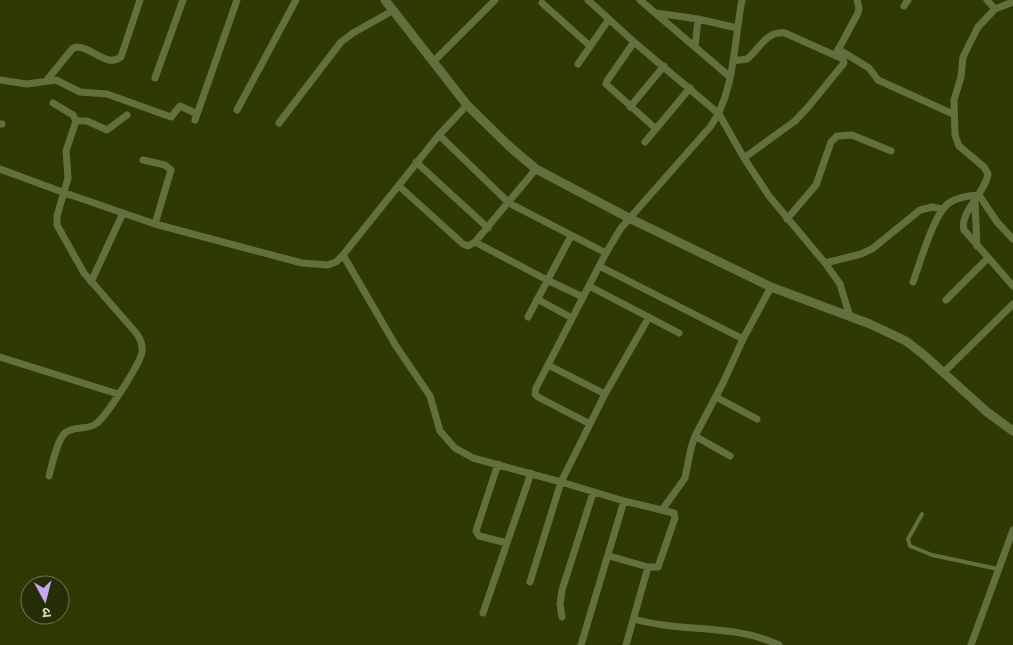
<svg xmlns="http://www.w3.org/2000/svg" width="1013" height="645" viewBox="0 0 1013 645" font-family="'Times New Roman','Noto Sans Devanagari',serif">
	<style>
		.lines { fill: none; stroke-linecap: round; stroke-linejoin: round }
		.service { stroke: #63703e; stroke-width: 4 }
		.minor { stroke: #63703e; stroke-width: 7 }
		.tertiary { stroke: #63703e; stroke-width: 9 }
	</style>
	<rect width="100%" height="100%" fill="#2e3904"/>
	<g class="lines">
		<path class="service" d="M922 514 908 539 910 546 932 555 998 569"/>
		<path class="minor" d="M588 0 634 42 719 114 744 158 769 196 825 263 840 284 850 317
			M640 0 730 77
			M987 0 995 9
			M1013 2 995 9 978 27 963 57 961 77 954 100 955 135 959 146 984 167 988 174C985 194 959 212 964 230L1013 286
			M542 3 590 46
			M904 6 908 0
			M656 13 698 19 737 28
			M634 42 607 81 606 84 656 129
			M695 47 698 19
			M838 49 869 68 878 80 953 114
			M837 52 858 13 859 8 857 0
			M434 61 495 0
			M733 61 747 59C760 49 765 31 785 33L843 59 844 63 809 106 795 121 744 158
			M578 64 609 19
			M155 78 183 0
			M0 80 27 84 56 80 80 92 107 94 171 117 180 106 197 114
			M47 80 73 48C90 43 105 69 121 57L140 0
			M630 107 664 66
			M237 110 296 0
			M195 120 237 0
			M76 121H87L107 130 127 115
			M279 123 341 42 353 33 394 10
			M0 124H2
			M439 135 509 203 606 253
			M645 142 690 88
			M143 160 165 165 171 170 155 224
			M416 162 488 228
			M0 169 65 193 155 224 302 263 328 265 336 262 343 255 439 135 467 105
			M399 186 463 244 468 246 475 242 536 169
			M975 203 977 246
			M787 219 816 185 831 142 837 136 852 135 891 151
			M475 242 547 280 583 297
			M343 255 396 346 430 396 440 431 455 448 473 458 561 482 624 501 674 513 675 518 658 567H648L609 556
			M825 263 861 254 872 249 920 210 932 207 942 209
			M599 266 743 339
			M91 282 123 213
			M913 282C920 263 934 213 949 203 958 197 969 196 979 195L997 222 1013 239
			M589 286 679 333
			M537 299 572 318
			M946 300 988 258
			M528 317 571 236
			M0 357 118 394
			M548 365 605 394
			M943 373 1013 304
			M716 397 757 419
			M590 424 538 397 535 394 536 388 606 253 621 228 710 127C735 94 734 40 742 0
			M695 436 730 456
			M498 464 476 531 479 536 507 543
			M49 476C52 465 57 440 65 433 74 425 88 431 97 423 107 415 140 364 142 352 143 345 141 340 137 334L84 273 57 225V216L68 178 66 151 76 121 73 115 53 103
			M662 510 685 478 691 448 695 436 723 383 743 339 771 287
			M530 582 561 482 605 394 649 317
			M483 613 531 473
			M562 617 560 604 562 590 593 493
			M634 619C682 633 733 623 779 645
			M581 645 624 501
			M626 645 648 567
			M971 645 1013 530"/>
		<path class="tertiary" d="M385 0 467 105 510 147 536 169 629 218 771 287 870 324 906 341 924 355 987 412 1013 431"/>
	</g>
	<g transform="translate(45 600) rotate(173)"><circle r="24" fill="#252e07" stroke="#6b7351"/>
	<path d="M0-4L9 19L0 12L-9 19Z" fill="#c3a7f2"/>
	<text y="-8" font-size="14" font-weight="bold" text-anchor="middle" fill="#d3dbc0">उ</text>
	</g>
</svg>
